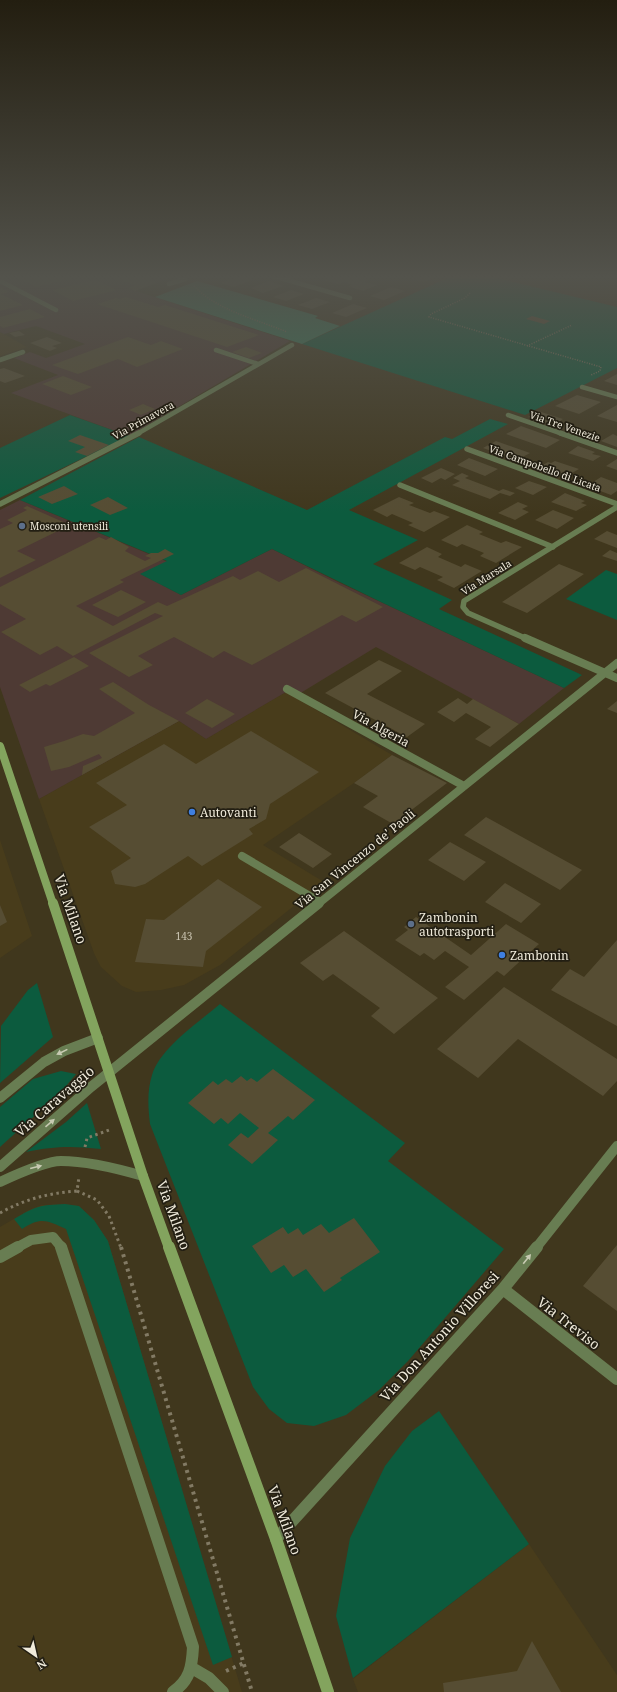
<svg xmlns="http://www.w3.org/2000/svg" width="617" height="1692" viewBox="0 0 617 1692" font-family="'Noto Serif',serif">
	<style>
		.built { fill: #483c1b }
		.industrial { fill: #4e3a34 }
		.green { fill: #0c5b3e }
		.forest { fill: #327e5d }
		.building { fill: #564d33 }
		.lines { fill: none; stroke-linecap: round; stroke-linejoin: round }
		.path-far2 { stroke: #827a64; stroke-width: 1.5; stroke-dasharray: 1 1.5; stroke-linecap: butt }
		.path-far1 { stroke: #827a64; stroke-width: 3; stroke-dasharray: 2.5 3.5; stroke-linecap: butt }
		.path { stroke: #827a64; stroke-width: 4; stroke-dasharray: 3 4.5; stroke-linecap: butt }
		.service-far4 { stroke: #687d52; stroke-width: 4.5 }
		.service-far3 { stroke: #687d52; stroke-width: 5.5 }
		.service-far2 { stroke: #687d52; stroke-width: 8 }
		.service-far1 { stroke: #687d52; stroke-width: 10 }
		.service { stroke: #687d52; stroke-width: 12 }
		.minor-far4 { stroke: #687d52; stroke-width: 4.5 }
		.minor-far3 { stroke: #687d52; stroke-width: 5.5 }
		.minor-far2 { stroke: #687d52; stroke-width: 8 }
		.minor-far1 { stroke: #687d52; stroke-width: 10 }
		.minor { stroke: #687d52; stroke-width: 12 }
		.secondary-far2 { stroke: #83a45e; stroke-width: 8 }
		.secondary-far1 { stroke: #83a45e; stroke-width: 10 }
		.secondary { stroke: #83a45e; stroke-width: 12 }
		.oneway { fill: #c7cab2 }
		.service-dot { fill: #5c6f8a; stroke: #231f13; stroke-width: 1.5 }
		.shop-dot { fill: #3f7fe0; stroke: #231f13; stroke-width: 1.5 }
		.labels { text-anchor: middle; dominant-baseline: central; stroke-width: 3.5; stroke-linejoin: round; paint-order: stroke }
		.far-street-label { font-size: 10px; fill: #f0ebdb; stroke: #231f13 }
		.far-poi-label { font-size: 10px; fill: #f0ebdb; stroke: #231f13; text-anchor: start }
		.number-label { font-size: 10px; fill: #cac4b1 }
		.street-label { font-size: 12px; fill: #f0ebdb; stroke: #231f13 }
		.poi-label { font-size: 12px; fill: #f0ebdb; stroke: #231f13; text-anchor: start }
		.near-street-label { font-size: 14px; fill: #f0ebdb; stroke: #231f13 }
	</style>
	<rect width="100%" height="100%" fill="#40371d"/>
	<path class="built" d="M0 332 4 334 27 347 0 356Z
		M286 692 392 755 354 783 263 845 324 882 220 965 184 985 161 990 136 992 122 986 101 967 94 953 39 799 179 721 206 739Z
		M0 840 32 936 0 958Z
		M65 1204 79 1206 94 1220 108 1241 242 1692H0V1227L29 1210 42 1205Z
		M529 1544 617 1675V1692H358L353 1679Z"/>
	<path class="industrial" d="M0 276H175L136 291 290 341 129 436 11 393 58 375 14 358 30 352 46 358 85 344 36 326 4 334 0 332Z
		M20 500 168 562 141 574 181 595 272 549 338 582 564 688 519 724 376 647 294 697 286 692 206 739 179 721 39 799 0 687V510Z"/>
	<path class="green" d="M452 276H488L617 307V368L525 415 302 344Z
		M70 415 129 436 0 498V448Z
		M490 419 508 424 349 510 418 540 373 564 452 600 439 609 582 675 564 688 383 603 272 549 181 595 140 574 167 561 20 500 139 437 307 510 445 437 452 439Z
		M606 570 617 574V620L566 599Z
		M37 983 53 1037 0 1083 1 1026 28 990Z
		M220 1004 405 1143 388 1161 504 1249 408 1361 379 1390 346 1415 314 1426 287 1423 269 1409 253 1387 150 1124C148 1107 147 1091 152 1075 160 1048 199 1022 220 1004Z
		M61 1071 76 1074 62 1091 0 1147V1107L33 1079Z
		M87 1103 101 1149C72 1146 55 1146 26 1152L66 1122Z
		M65 1204 79 1206 94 1220 108 1241 232 1657 213 1665 66 1229C46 1220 41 1217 22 1229L14 1219C36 1206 40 1205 65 1204Z
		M439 1411 529 1544 353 1678 336 1616 350 1538 385 1466 412 1431Z"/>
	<path class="forest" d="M197 281 318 316 315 318 340 326 302 344 155 297Z"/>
	<path class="building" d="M14 276H83L36 287Z
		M105 276H157L147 280 158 282 135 291 128 288 135 285Z
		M197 276H217L208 279Z
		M239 276 255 279 234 287 220 283Z
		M334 276 351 278 357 276 370 279 364 282 377 285 363 291 348 286 353 285 344 282 338 284 323 280Z
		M414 276H431L435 277 424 282 409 278Z
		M95 280 117 290 73 301 52 290Z
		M269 281 283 286 263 293 251 288Z
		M0 287 9 292 1 294 23 305 0 311Z
		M391 287 405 291 384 300 370 296Z
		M291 290 304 294 286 301 273 297Z
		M126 297 158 307 165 305 259 335 227 347 97 304 116 298 119 299Z
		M316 298 330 302 312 309 298 305Z
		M353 304 367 308 346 317 332 313Z
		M30 309 45 317 3 328 0 326V317Z
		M532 316 550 321 544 324 526 319Z
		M19 331 25 335 15 337 9 333Z
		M47 337 62 343 52 346 57 348 50 351 30 343Z
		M128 337 151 345 161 341 183 349 137 367 118 359 78 374 52 365Z
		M246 347 262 353 249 358 232 352Z
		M4 368 25 376 5 383 0 381V369Z
		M617 374V385L604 381Z
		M63 376 92 387 71 395 42 384Z
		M577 395 601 402 579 414 555 406Z
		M143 404 155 409 141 415 129 410Z
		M617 405V422L597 416Z
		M538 411 563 419 553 425 528 417Z
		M521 426 560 440 546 448 506 434Z
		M613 434 617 436V447L601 441Z
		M80 435 109 445 87 456 75 452 85 447 68 441Z
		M496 441 530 453 517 460 483 448Z
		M578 446 595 452 592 454 601 456 593 461 568 453Z
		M469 458 498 469 485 476 457 465Z
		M617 459V470L606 466Z
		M555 461 579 469 565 477 538 468 548 462 551 463Z
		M441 468 455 474 445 480 441 478 432 483 421 478Z
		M462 473 469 476 465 478 499 491 503 489 515 493 510 496 500 493 490 499 452 485 460 481 453 478Z
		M601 477 617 483V491L611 495 587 486Z
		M529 481 547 487 533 495 515 488Z
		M64 486 78 494 52 504 38 497Z
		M565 493 585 501 581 503 587 505 576 511 551 502Z
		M108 497 128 508 110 515 90 505Z
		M399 497 414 503 409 505 430 513 434 511 450 517 424 532 408 525 413 523 392 514 387 517 373 510Z
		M518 502 528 506 522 509 529 512 515 520 498 513Z
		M27 506 70 525 17 551 36 560 0 578V529L13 523 7 520 27 510 23 508Z
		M553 510 574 518 557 529 535 520Z
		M467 525 483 532 479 534 501 543 506 541 522 547 496 563 480 556 484 553 462 544 457 547 441 540Z
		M607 531 617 535V548L594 539Z
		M99 537 106 540 111 537 129 547 125 551 145 561 151 558 145 556 151 553H158L165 549 174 554 120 580 124 582 76 606 113 626 158 602 167 606 233 576 240 580 258 571 279 582 306 568 383 607 356 622 342 615 252 665 224 651 213 658 174 637 138 656 153 665 129 677 89 653 163 616 155 613 73 656 57 646 40 655 1 632 26 619 0 604V587Z
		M427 547 442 554 438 557 461 567 465 564 482 571 454 588 437 580 443 577 420 567 415 570 399 563Z
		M610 550 617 553V561L602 556Z
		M559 564 584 574 527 613 502 602Z
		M121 590 146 602 118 617 92 605Z
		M74 657 89 666 50 686 46 684 30 692 19 685Z
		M379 660 402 671 367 694 425 724 407 737 325 693Z
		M113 682 149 705 179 721 82 775 83 766 102 758 99 754 69 767 51 771 44 747 64 741 83 734 94 736 135 713 99 689Z
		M458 698 467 704 473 699 519 724 490 747 475 739 491 727 466 713 454 722 437 712Z
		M207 699 235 714 212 728 185 713Z
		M617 701V713L607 709Z
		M251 731 319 772 270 804 266 819 249 829 253 834 202 866 188 856 145 884 135 887 115 884 111 871 131 858 89 827 127 805 96 783 164 744 196 764Z
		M392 755 447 783 393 824 363 807 378 796 354 783Z
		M486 817 582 870 560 890 464 835Z
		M299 833 332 854 313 868 279 847Z
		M450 842 486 862 464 881 428 860Z
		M218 879 262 907 206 951 203 967 135 962 146 919 164 920Z
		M505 883 541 904 521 923 485 902Z
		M0 905 7 922 0 926Z
		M416 917 471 955 506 924 539 944 504 976 497 971 464 1000 445 987 469 967 445 951 434 960 424 953 420 956 395 940 408 930 404 927Z
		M344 931 438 998 394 1034 371 1016 380 1008 333 974 323 981 300 963Z
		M617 940V1026L551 990 570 969 584 977Z
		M504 987 617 1059V1081L603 1096 518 1039 478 1078 437 1049Z
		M273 1069 315 1100 293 1120 288 1116 268 1133 278 1140 252 1164 228 1145 241 1133 248 1138 259 1128 240 1113 228 1124 221 1118 214 1124 188 1103 213 1081 218 1085 226 1079 232 1083 241 1076 247 1081 251 1078 257 1082Z
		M354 1218 380 1252 340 1278 342 1280 324 1292 306 1269 293 1277 284 1265 271 1273 252 1246 283 1227 288 1234 298 1228 303 1235 321 1224 329 1233Z
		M617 1245V1311L583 1286Z
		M532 1641 561 1692H444L443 1683 517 1671Z"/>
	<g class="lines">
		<path class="path-far2" d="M194 286C218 311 256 319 287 332
			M470 293 465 298 431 314 429 317 601 367 600 371 591 375
			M527 346 572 325"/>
		<path class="path-far1" d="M85 1147 87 1138 112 1129
			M77 1191 97 1200 109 1216 121 1248
			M0 1213C25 1199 49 1193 77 1191L79 1177"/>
		<path class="path" d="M121 1247 252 1692
			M226 1671 244 1663"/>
		<path class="service-far4" d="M0 281 56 310
			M216 350 258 364"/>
		<path class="service-far3" d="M400 485 553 547"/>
		<path class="service-far2" d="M242 856 320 902"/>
		<path class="service-far1" d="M16 1248 31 1240 53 1237 62 1248"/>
		<path class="service" d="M61 1247 193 1647C192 1667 190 1680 173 1692
			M0 1257 18 1247
			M192 1668 209 1678 223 1692"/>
		<path class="minor-far4" d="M273 276 350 298
			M169 284 185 279V276
			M0 360 23 352
			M582 387 617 397
			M508 415 563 434
			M137 434 292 345"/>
		<path class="minor-far3" d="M560 433 617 453
			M467 449 617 504
			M0 504 139 433
			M527 639 468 613 463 607 464 601 617 507"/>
		<path class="minor-far2" d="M525 638 617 678
			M287 689 464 786
			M318 904 617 663"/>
		<path class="minor-far1" d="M0 1098 44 1062 64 1051 98 1038
			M0 1167 91 1087 319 903
			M0 1182C15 1175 45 1161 61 1161 86 1161 119 1169 143 1176
			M536 1248 617 1146"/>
		<path class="minor" d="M503 1289 617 1379
			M276 1539 503 1289 537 1247"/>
		<path class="secondary-far2" d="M0 746 53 904"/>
		<path class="secondary-far1" d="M53 903 143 1176 169 1248"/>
		<path class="secondary" d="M169 1247 276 1539 328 1692"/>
	</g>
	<defs><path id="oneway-solid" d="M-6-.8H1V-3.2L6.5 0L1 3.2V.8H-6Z"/></defs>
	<g class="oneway">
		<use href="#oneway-solid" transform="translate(62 1052) rotate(154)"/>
		<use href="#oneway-solid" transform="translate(50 1123) rotate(-41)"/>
		<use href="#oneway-solid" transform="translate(36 1167) rotate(-14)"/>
		<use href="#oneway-solid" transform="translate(527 1259) rotate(-51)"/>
	</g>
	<linearGradient id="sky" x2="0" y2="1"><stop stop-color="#231e10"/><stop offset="0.54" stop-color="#53534c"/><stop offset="1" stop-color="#53534c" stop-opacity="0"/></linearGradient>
	<rect width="617" height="513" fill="url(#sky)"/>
	<g class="service-dot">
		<circle cx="22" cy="526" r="4"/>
		<circle cx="411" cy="924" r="4"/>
	</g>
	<g class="shop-dot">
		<circle cx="192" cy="812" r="4"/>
		<circle cx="502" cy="955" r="4"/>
	</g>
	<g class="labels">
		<g class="far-street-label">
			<text transform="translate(143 420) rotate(-29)">Via Primavera</text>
			<text transform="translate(565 426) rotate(19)">Via Tre Venezie</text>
			<text transform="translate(545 468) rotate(20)">Via Campobello di Licata</text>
			<text transform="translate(486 577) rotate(-32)">Via Marsala</text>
		</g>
		<g class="far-poi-label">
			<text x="30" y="526">Mosconi utensili</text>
		</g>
		<g class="number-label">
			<text x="184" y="936">143</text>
		</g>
		<g class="street-label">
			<text transform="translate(381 728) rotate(29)">Via Algeria</text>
			<text transform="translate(355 859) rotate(-39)">Via San Vincenzo de' Paoli</text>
		</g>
		<g class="poi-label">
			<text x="200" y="812">Autovanti</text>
			<text x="419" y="917">Zambonin<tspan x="419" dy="14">autotrasporti</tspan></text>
			<text x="510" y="955">Zambonin</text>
		</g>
		<g class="near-street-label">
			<text transform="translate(71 909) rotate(71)">Via Milano</text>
			<text transform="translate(54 1101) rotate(-41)">Via Caravaggio</text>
			<text transform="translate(174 1215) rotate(70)">Via Milano</text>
			<text transform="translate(569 1323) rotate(38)">Via Treviso</text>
			<text transform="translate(439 1336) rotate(-48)">Via Don Antonio Villoresi</text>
			<text transform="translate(285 1520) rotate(70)">Via Milano</text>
		</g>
	</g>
	<g transform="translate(36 1656) rotate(146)" stroke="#231f13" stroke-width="3" paint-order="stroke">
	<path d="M0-3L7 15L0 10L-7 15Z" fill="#f0ebdb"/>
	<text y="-6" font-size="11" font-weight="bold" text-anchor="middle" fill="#f0ebdb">N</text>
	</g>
</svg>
